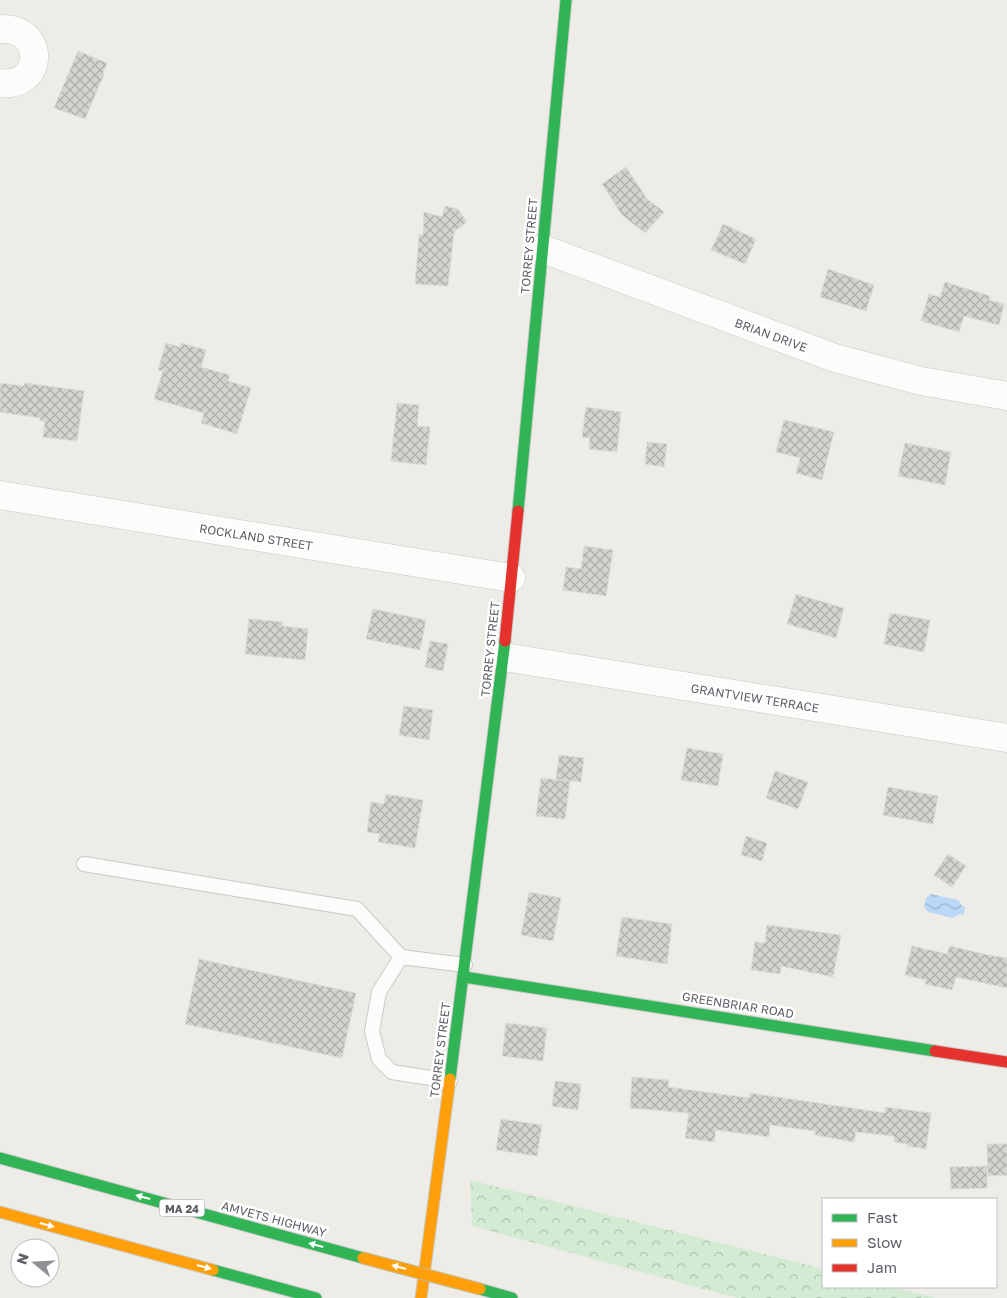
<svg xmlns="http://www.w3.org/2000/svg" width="1007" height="1298" viewBox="0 0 1007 1298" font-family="'Golos Text',sans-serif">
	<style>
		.forest { fill: url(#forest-crowns) }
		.water { fill: url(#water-waves) }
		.building { fill: url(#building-cross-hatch); stroke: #dcdbd6 }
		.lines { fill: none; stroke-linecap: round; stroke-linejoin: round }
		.lane-casing { stroke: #c9c9c8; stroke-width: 16 }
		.street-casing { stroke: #c9c9c8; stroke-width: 29 }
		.fast-casing { stroke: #c9cac9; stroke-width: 13 }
		.slow-casing { stroke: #c9cac9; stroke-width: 13 }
		.jam-casing { stroke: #c9cac9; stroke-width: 13 }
		.lane { stroke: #fcfcfb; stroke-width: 14 }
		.street { stroke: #fcfcfb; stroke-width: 28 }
		.fast { stroke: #30b455; stroke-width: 11 }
		.slow { stroke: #ff9f0a; stroke-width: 11 }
		.jam { stroke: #e5322d; stroke-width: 11 }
		.slow-bridge-casing { stroke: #c5ba93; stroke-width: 13; stroke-linecap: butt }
		.slow-bridge { stroke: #ff9f0a; stroke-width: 11 }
		.oneway { fill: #fff }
		.labels { text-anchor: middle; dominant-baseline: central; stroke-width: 5; stroke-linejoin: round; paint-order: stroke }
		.shield { fill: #fff; stroke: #8d8f94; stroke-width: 1 }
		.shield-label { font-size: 11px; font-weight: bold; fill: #5c5f66 }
		.street-label { font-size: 12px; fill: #5c5f66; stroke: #fff }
	</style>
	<defs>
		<pattern id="forest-crowns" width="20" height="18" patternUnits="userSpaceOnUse" patternTransform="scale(1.25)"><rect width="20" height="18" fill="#d3ebd3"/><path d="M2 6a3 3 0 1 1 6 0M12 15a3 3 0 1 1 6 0" fill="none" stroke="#aec2af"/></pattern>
		<pattern id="water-waves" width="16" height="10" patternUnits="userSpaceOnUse" patternTransform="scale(1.25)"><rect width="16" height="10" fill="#bbd8f8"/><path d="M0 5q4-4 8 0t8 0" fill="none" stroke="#9bb2cd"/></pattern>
		<pattern id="building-cross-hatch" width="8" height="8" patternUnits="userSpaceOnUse" patternTransform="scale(1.25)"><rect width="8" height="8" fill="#d4d3d0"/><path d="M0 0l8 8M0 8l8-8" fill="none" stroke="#afaead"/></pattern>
	</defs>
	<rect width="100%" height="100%" fill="#edece7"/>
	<path class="forest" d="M470 1180 823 1269V1287H892L936 1298H737L472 1226Z"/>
	<path class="water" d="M931 894 958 900 962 906 965 907 964 915 960 914 953 918 928 912 924 907 926 898Z"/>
	<path class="building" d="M78 51 107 63 103 73 104 74 85 119 54 108Z
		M626 167 647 199 664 212 645 233 622 215 602 184Z
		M445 206 458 209 467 222 454 232 448 286 415 284 419 235H423L424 212 442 217Z
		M723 224 756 239 745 264 711 250Z
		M828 269 874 285 866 311 820 297Z
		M945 282 990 296 989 300 1004 304 999 325 964 316 959 332 921 321 929 294 940 297Z
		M166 343 180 347 181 343 206 350 201 367 230 375 228 381 251 388 237 434 201 423 204 413 154 399 163 371 158 370Z
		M0 383 24 386 25 383 84 391 77 441 43 437 45 421H40V418L0 412Z
		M397 403 419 405 417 426 430 427 426 465 391 461Z
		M586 407 621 412 617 452 589 449 590 438 582 437Z
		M784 420 834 432 822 480 796 473 800 458 776 452Z
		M647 442 667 444 664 467 645 464Z
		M905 443 951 452 945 485 898 476Z
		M584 546 613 550 606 596 563 590 566 567 581 569Z
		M796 594 844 608 836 638 787 624Z
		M373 609 426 620 420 650 366 639Z
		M890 613 930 620 924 652 884 644Z
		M249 619 283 622 282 626 308 629 305 660 245 654Z
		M430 641 448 644 443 671 425 667Z
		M404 706 433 710 429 740 399 735Z
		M687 748 723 754 718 786 681 780Z
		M559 755 584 758 581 782 556 779Z
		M775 771 808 782 798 809 766 798Z
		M541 778 570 781 565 819 536 816Z
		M888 787 938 796 933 824 883 815Z
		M386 794 423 800 415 848 378 842 380 834 367 832 371 802 384 804Z
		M746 836 767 843 762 861 741 855Z
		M948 854 966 866 952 887 934 875Z
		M529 892 561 898 553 941 521 935Z
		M622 917 672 924 667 964 616 956Z
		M767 925 841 935 833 977 781 966 780 974 751 970 755 942 765 943Z
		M912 946 947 954 950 946 988 955 1007 958V988L956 977 952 990 925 984 926 980 905 975Z
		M199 959 356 993 342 1058 185 1024Z
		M506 1023 547 1028 543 1061 502 1056Z
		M632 1077 669 1080 668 1087 750 1098V1093L885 1113V1107L931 1113 926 1149 907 1146 908 1144 894 1142V1136L856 1132 854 1142 815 1135V1131L770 1125 769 1137 716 1130 714 1142 685 1138 689 1113 630 1108Z
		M555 1081 581 1084 578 1110 552 1106Z
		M501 1119 542 1125 537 1156 496 1150Z
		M987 1144H1007V1175L988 1176Z
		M987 1166V1188L951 1189 950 1167Z"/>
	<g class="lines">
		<defs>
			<path id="lane" d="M84 864 357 909 401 957
				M450 1081 392 1072 379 1059 372 1031 379 992 401 957 465 965"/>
			<path id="street" d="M0 29C47 26 44 89 0 83
				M543 249 835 358 921 381 1007 396
				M0 495 511 578
				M504 657 1007 738"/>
			<path id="fast" d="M518 511 566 0
				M464 977 935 1051
				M450 1079 505 641
				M0 1158 363 1258
				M213 1270 316 1298
				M480 1289 512 1298"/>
			<path id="slow" d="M0 1212 213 1270
				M421 1298 450 1079"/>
			<path id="jam" d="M505 641 518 511
				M935 1051 1007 1062"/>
		</defs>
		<use href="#lane" class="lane-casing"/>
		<use href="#street" class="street-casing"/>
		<use href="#fast" class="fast-casing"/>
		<use href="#slow" class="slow-casing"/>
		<use href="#jam" class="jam-casing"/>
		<use href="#lane" class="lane"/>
		<use href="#street" class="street"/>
		<use href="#fast" class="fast"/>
		<use href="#slow" class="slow"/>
		<use href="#jam" class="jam"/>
		<defs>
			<path id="slow-bridge" d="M363 1258 480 1289"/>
		</defs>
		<use href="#slow-bridge" class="slow-bridge-casing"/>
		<use href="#slow-bridge" class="slow-bridge"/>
	</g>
	<defs><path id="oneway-solid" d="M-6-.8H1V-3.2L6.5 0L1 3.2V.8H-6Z" transform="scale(1.25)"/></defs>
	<g class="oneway">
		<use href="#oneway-solid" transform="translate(143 1197) rotate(-165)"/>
		<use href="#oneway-solid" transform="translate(47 1225) rotate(15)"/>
		<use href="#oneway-solid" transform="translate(316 1245) rotate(-165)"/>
		<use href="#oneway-solid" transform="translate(204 1267) rotate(15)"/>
		<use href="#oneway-solid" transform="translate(399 1267) rotate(-165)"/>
	</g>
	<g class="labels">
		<rect class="shield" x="159.5" y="1199.5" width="45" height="17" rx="4"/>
		<g class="shield-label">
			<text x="182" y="1208">MA 24</text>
		</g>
		<g class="street-label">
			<text transform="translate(529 246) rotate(-85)">TORREY STREET</text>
			<text transform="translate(771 335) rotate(20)">BRIAN DRIVE</text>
			<text transform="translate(256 537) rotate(9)">ROCKLAND STREET</text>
			<text transform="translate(490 649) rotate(-84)">TORREY STREET</text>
			<text transform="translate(755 698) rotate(9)">GRANTVIEW TERRACE</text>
			<text transform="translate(738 1005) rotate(9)">GREENBRIAR ROAD</text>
			<text transform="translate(440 1050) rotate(-83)">TORREY STREET</text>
			<text transform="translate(274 1219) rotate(15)">AMVETS HIGHWAY</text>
		</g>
	</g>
	<rect x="822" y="1198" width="175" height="90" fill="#ffffff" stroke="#bebfc2"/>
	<rect x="832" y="1214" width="25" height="8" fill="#30b455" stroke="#bebfc2"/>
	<text x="867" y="1223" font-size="15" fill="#5c5f66">Fast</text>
	<rect x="832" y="1239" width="25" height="8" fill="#ff9f0a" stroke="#bebfc2"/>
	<text x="867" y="1248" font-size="15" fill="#5c5f66">Slow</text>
	<rect x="832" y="1264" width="25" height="8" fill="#e5322d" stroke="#bebfc2"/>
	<text x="867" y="1273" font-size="15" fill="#5c5f66">Jam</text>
	<g transform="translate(35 1263) rotate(288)"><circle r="24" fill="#ffffff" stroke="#bebfc2"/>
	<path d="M0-4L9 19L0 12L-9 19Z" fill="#8f9093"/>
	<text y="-8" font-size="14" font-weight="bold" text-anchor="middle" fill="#5c5f66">N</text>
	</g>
</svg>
